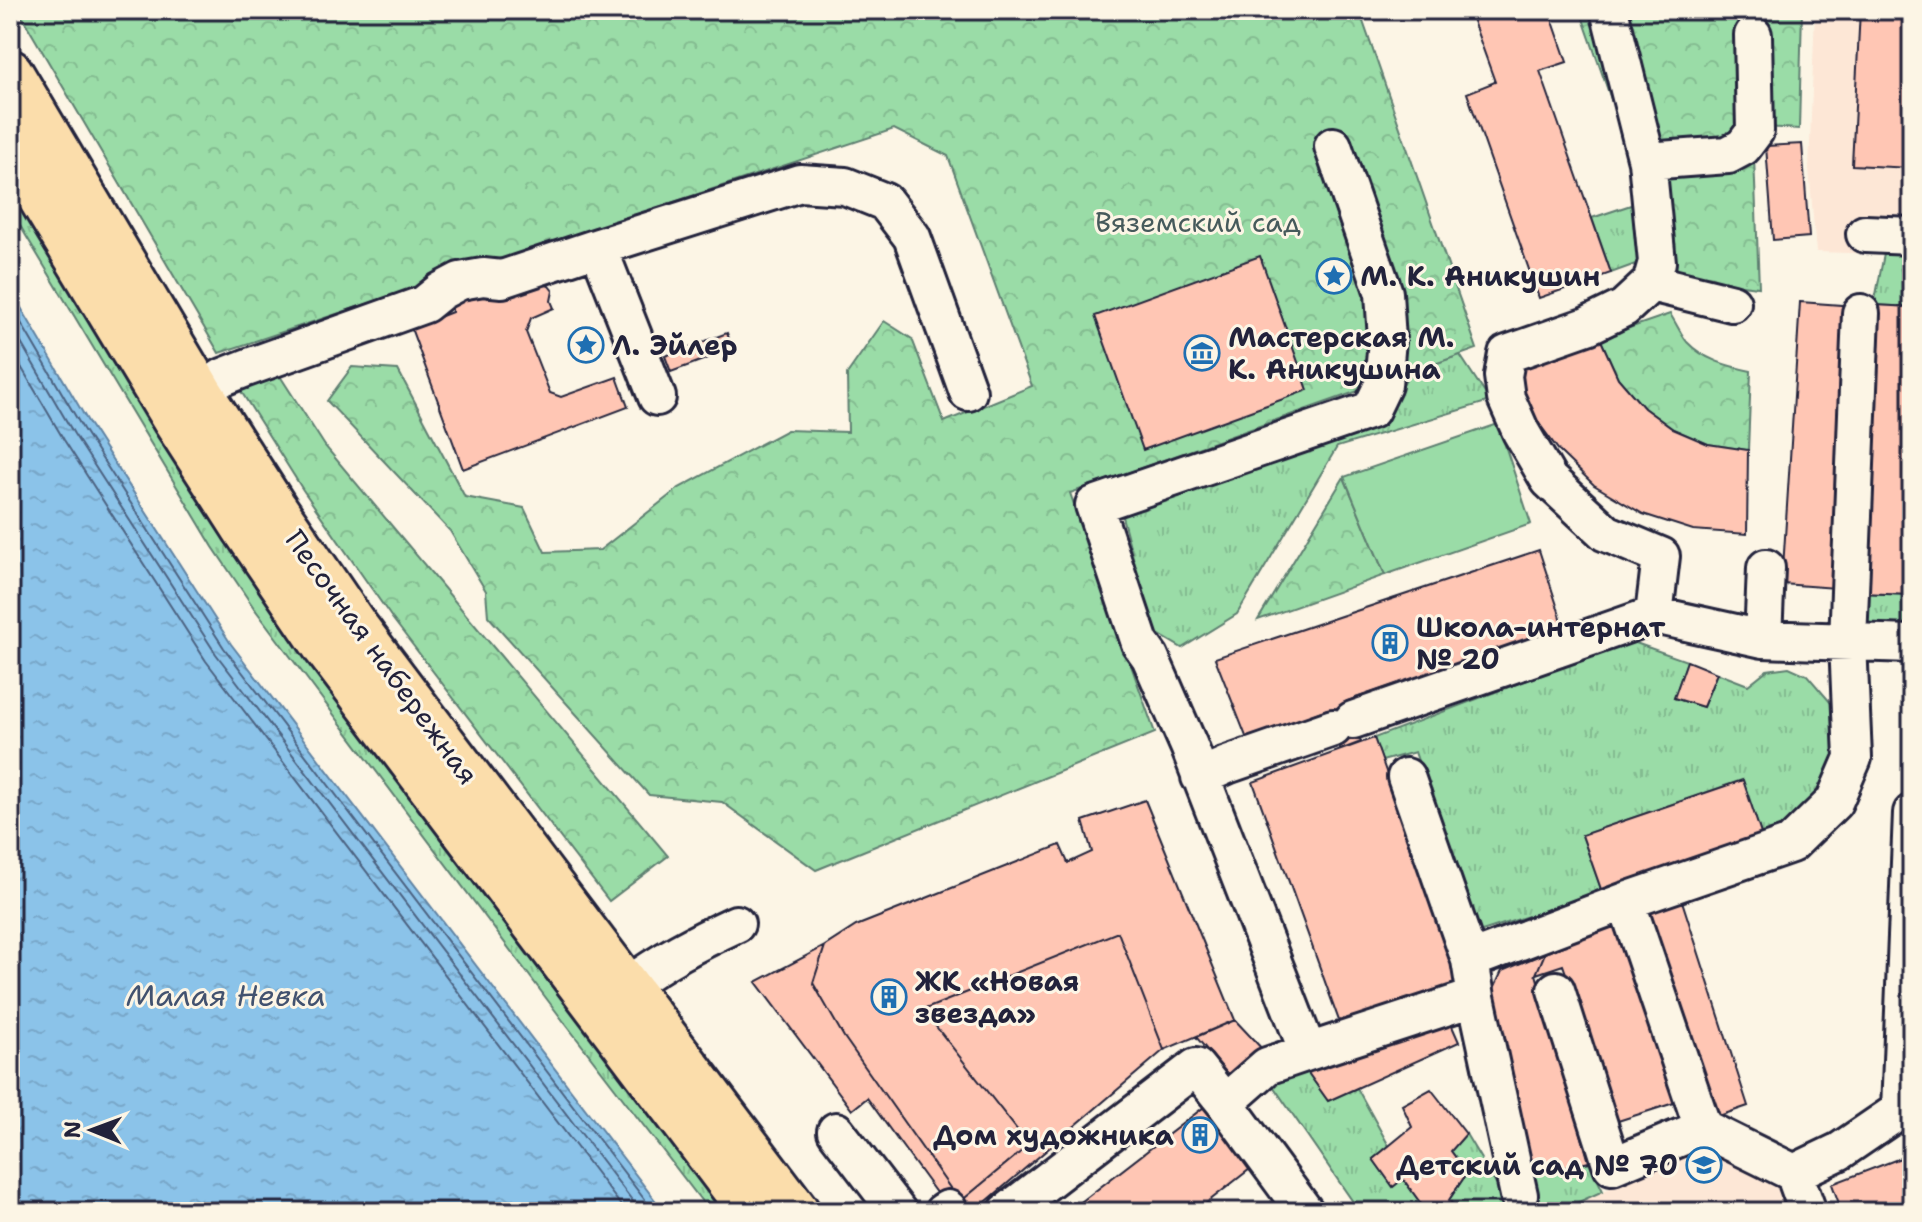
<svg xmlns="http://www.w3.org/2000/svg" width="1922" height="1222" viewBox="0 0 1922 1222" font-family="'Shantell Sans',sans-serif">
	<style>
		.built { fill: #fde7d6 }
		.grass { fill: url(#grass-tufts); stroke: #5e7f71; stroke-width: 2 }
		.forest { fill: url(#forest-crowns); stroke: #5e7f71; stroke-width: 2 }
		.garden { fill: #9adca7; stroke: #5e7f71; stroke-width: 2 }
		.water { fill: url(#water-ripples); stroke: #6183a3; stroke-width: 2 }
		.lines { fill: none; stroke-linecap: round; stroke-linejoin: round }
		.shore { stroke: #4c6281; stroke-width: 2 }
		.building { fill: #ffc6b4; stroke: #22223b; stroke-width: 2 }
		.minor-casing { stroke: #22223b; stroke-width: 42 }
		.major-casing { stroke: #22223b; stroke-width: 50 }
		.minor { stroke: #fcf5e5; stroke-width: 36 }
		.major { stroke: #fbddab; stroke-width: 44 }
		.labels { text-anchor: middle; dominant-baseline: central; stroke-width: 6; stroke-linejoin: round; paint-order: stroke }
		.park-label { font-size: 28px; fill: #465a5b; stroke: #fcf5e5 }
		.poi-label { font-size: 28px; font-weight: bold; fill: #22223b; stroke: #fcf5e5; text-anchor: start }
		.street-label { font-size: 28px; fill: #22223b; stroke: #fcf5e5 }
		.water-label { font-size: 30px; font-style: italic; fill: #42526f; stroke: #fcf5e5 }
	</style>
	<defs>
		<pattern id="grass-tufts" width="24" height="20" patternUnits="userSpaceOnUse" patternTransform="scale(2)"><rect width="24" height="20" fill="#9adca7"/><path d="M3 7l-1-3M5 7V3M7 7l1-3M15 17l-1-3M17 17v-4M19 17l1-3" fill="none" stroke="#84bc91"/></pattern>
		<pattern id="forest-crowns" width="20" height="18" patternUnits="userSpaceOnUse" patternTransform="scale(2)"><rect width="20" height="18" fill="#9adca7"/><path d="M2 6a3 3 0 1 1 6 0M12 15a3 3 0 1 1 6 0" fill="none" stroke="#84bc91"/></pattern>
		<pattern id="water-ripples" width="26" height="14" patternUnits="userSpaceOnUse" patternTransform="scale(2)"><rect width="26" height="14" fill="#8bc3e9"/><path d="M2 4q2-2 4 0t4 0M15 11q2-2 4 0t4 0" fill="none" stroke="#78a7c9"/></pattern>
	</defs>
	<rect width="100%" height="100%" fill="#fcf5e5"/>
	<filter id="ink" filterUnits="userSpaceOnUse"><feTurbulence type="fractalNoise" baseFrequency=".0125" numOctaves="2"/><feDisplacementMap in="SourceGraphic" scale="16" xChannelSelector="R" yChannelSelector="G"/><feConvolveMatrix kernelMatrix="1 2 1 2 8 2 1 2 1" color-interpolation-filters="sRGB"/></filter>
	<g filter="url(#ink)">
		<path class="built" d="M1815 10H1912V255L1816 252 1809 169Z
			M1708 1144 1784 1186 1794 1212H1557Z"/>
		<path class="grass" d="M10 181 731 1212H710L561 1018 254 608 213 547 10 209Z
			M1640 202 1641 262 1611 273 1592 218Z
			M1884 254 1912 255V307L1874 305Z
			M1460 355 1490 401 1337 447 1237 614 1182 648 1153 631 1121 513 1383 419 1410 372Z
			M1861 593 1912 595V632L1859 631Z
			M1630 641 1687 661 1674 698 1703 707 1717 673 1748 685 1767 670 1789 667 1807 675 1837 710 1841 747 1823 789 1794 819 1762 837 1742 780 1582 835 1602 892 1476 933 1415 752 1382 761 1374 738Z
			M1306 1070 1328 1101 1357 1088 1389 1146 1373 1159 1393 1186 1403 1179 1427 1212H1360L1269 1080Z
			M1466 1134 1509 1206 1526 1176 1589 1162 1603 1191 1557 1212H1459L1449 1200 1467 1173 1451 1151Z"/>
		<path class="forest" d="M18 10H1359L1477 349 1070 493 1155 733 816 870 722 802 649 795 488 616 486 591 450 531 327 401 352 367 398 370 465 497 524 508 545 552 600 550 679 488 787 430 848 432 847 374 884 321 912 339 944 422 1032 386 948 156 894 129 219 353Z
			M1580 10H1802L1799 129 1765 127 1754 157 1759 287 1681 278 1638 177Z
			M1670 314C1676 323 1681 334 1687 342 1704 360 1728 366 1751 371L1748 450 1708 444 1673 429 1644 408 1618 378 1600 338Z
			M280 376 325 446 668 856 609 901 392 618 303 490 239 388Z
			M1344 477 1385 575 1258 620Z"/>
		<path class="garden" d="M1498 424 1531 524 1385 575 1344 477Z"/>
		<path class="water" d="M10 289 90 425 231 644 664 1212H10Z"/>
		<g class="lines">
			<path class="shore" d="M10 304 83 429 224 648 654 1212
				M10 324 74 434 216 654 641 1212
				M10 348 64 440 206 661 626 1212"/>
		</g>
		<path class="building" d="M1469 10H1549L1567 62 1540 71 1611 273 1539 298 1467 93 1495 82Z
			M1860 10H1912V168L1852 165Z
			M1802 144 1809 237 1773 240 1766 146Z
			M1260 256 1308 390 1143 450 1095 316Z
			M542 277 544 284 549 286 553 291 551 301 554 308 531 318 526 332 550 393 561 397 617 377 628 407 463 469 411 328 452 312V304L473 290 482 292 488 298Z
			M1800 302 1855 306 1836 588 1782 584Z
			M1874 305 1912 307V595L1861 593Z
			M727 333 733 349 671 372 665 356Z
			M1600 338 1618 378 1644 408 1673 429 1708 444 1748 450 1747 534 1693 530 1643 514 1594 485 1560 452 1535 418 1516 370Z
			M1539 550 1564 627 1347 701 1361 742 1340 750 1327 709 1247 739 1215 658Z
			M1687 661 1717 673 1703 707 1674 698Z
			M1374 738 1463 986 1342 1029 1253 782Z
			M1743 780 1762 837 1602 892 1582 835Z
			M1145 800 1235 1020 1164 1050 1118 932 923 1010 1029 1145 960 1202 844 1037 813 983 825 946 856 926 1060 845 1068 863 1092 852 1083 821Z
			M1682 901 1748 1106 1713 1118 1646 912Z
			M1618 919 1680 1101 1618 1121 1563 965 1536 974 1545 953 1554 940Z
			M1118 932 1164 1050 974 1212H950L867 1098 852 1110 756 982 825 946 813 983 844 1037 960 1202 1029 1145 923 1010Z
			M1545 953 1536 974 1589 1162 1526 1176 1489 999 1502 971Z
			M1448 1017 1459 1042 1328 1101 1306 1070Z
			M1235 1020 1264 1051 1230 1077 1196 1037Z
			M1431 1089 1466 1134 1451 1151 1467 1173 1449 1200 1459 1212H1427L1403 1179 1393 1187 1373 1159 1412 1127 1402 1105Z
			M1208 1104 1255 1165 1195 1212H1068Z
			M1911 1154 1912 1212H1842L1832 1184Z"/>
		<g class="lines">
			<defs>
				<path id="minor" d="M1609 10 1647 161 1657 262 1651 283 1624 308 1587 326 1507 354 1503 376 1506 398 1521 432 1549 480 1606 533 1661 556 1654 615
					M1647 161 1728 155 1743 147 1755 131 1753 35
					M1865 234 1912 236
					M598 247 657 397
					M1651 283 1732 303
					M200 392 223 377 246 368 425 304 441 291 460 281 483 277 502 279 598 247 800 183 845 186 885 202 912 237 968 392
					M1766 568 1763 639 1912 644
					M1353 720 1654 615 1763 639
					M1200 777 1227 765 1333 728
					M1406 777 1470 960
					M626 987C663 960 695 943 736 924
					M1556 990 1612 1166 1703 1128
					M1476 997 1519 1195
					M1308 1052 1476 997 1470 960 1626 901
					M836 1131 898 1212
					M1794 1173 1840 1151 1900 1110 1912 813
					M943 1212 948 1209
					M1007 1212 1196 1067 1225 1103
					M1305 1212 1225 1103 1267 1066 1308 1052 1189 746 1150 657 1140 643 1094 505 1371 410 1383 385 1387 340 1384 293 1333 146
					M1808 1212 1794 1173 1703 1128 1626 901 1791 844 1834 802 1853 758 1848 642 1861 313"/>
				<path id="major" d="M10 72 200 392 275 509 354 625 797 1212
					M10 147 175 420 245 529 326 648 752 1212"/>
			</defs>
			<use href="#minor" class="minor-casing"/>
			<use href="#major" class="major-casing"/>
			<use href="#minor" class="minor"/>
			<use href="#major" class="major"/>
		</g>
	</g>
	<defs>
		<symbol id="sight-ring" viewBox="-11 -11 22 22"><circle r="9.5" fill="#fcf5e5" stroke="#1f6fb2" stroke-width="1.5"/><path d="M0-6L1.8-2.2L6-1.7L2.9 1.2L3.7 5.4L0 3.3L-3.7 5.4L-2.9 1.2L-6-1.7L-1.8-2.2Z" fill="#1f6fb2"/></symbol>
		<symbol id="museum-ring" viewBox="-11 -11 22 22"><circle r="9.5" fill="#fcf5e5" stroke="#1f6fb2" stroke-width="1.5"/><path d="M0-6L6-3V-2H-6V-3ZM-5-1h2V3h-2ZM-1-1h2V3h-2ZM3-1h2V3H3ZM-6 4H6V6H-6Z" fill="#1f6fb2"/></symbol>
		<symbol id="building-ring" viewBox="-11 -11 22 22"><circle r="9.5" fill="#fcf5e5" stroke="#1f6fb2" stroke-width="1.5"/><path d="M-4-6H4V6H1V3H-1V6H-4ZM-2.5-4.3h1.7v1.8h-1.7ZM.8-4.3h1.7v1.8H.8ZM-2.5-1h1.7V.8h-1.7ZM.8-1h1.7V.8H.8Z" fill="#1f6fb2"/></symbol>
		<symbol id="school-ring" viewBox="-11 -11 22 22"><circle r="9.5" fill="#fcf5e5" stroke="#1f6fb2" stroke-width="1.5"/><path d="M0-5L7-2L0 1L-7-2ZM-4 1L0 2.5L4 1V4Q0 6-4 4Z" fill="#1f6fb2"/></symbol>
	</defs>
	<g fill-rule="evenodd">
		<use href="#sight-ring" x="1314" y="256" width="40" height="40"/>
		<use href="#sight-ring" x="566" y="325" width="40" height="40"/>
		<use href="#museum-ring" x="1182" y="333" width="40" height="40"/>
		<use href="#building-ring" x="1370" y="623" width="40" height="40"/>
		<use href="#building-ring" x="869" y="977" width="40" height="40"/>
		<use href="#building-ring" x="1180" y="1115" width="40" height="40"/>
		<use href="#school-ring" x="1684" y="1145" width="40" height="40"/>
	</g>
	<g class="labels">
		<g class="park-label">
			<text x="1198" y="222">Вяземский сад</text>
		</g>
		<g class="poi-label">
			<text x="1360" y="276">М. К. Аникушин</text>
			<text x="1228" y="337">Мастерская М.<tspan x="1228" dy="32">К. Аникушина</tspan></text>
			<text x="612" y="345">Л. Эйлер</text>
			<text x="1416" y="627">Школа-интернат<tspan x="1416" dy="32">№ 20</tspan></text>
			<text x="915" y="981">ЖК «Новая<tspan x="915" dy="32">звезда»</tspan></text>
			<text x="1174" y="1135" text-anchor="end">Дом художника</text>
			<text x="1678" y="1165" text-anchor="end">Детский сад № 70</text>
		</g>
		<g class="street-label">
			<text transform="translate(382 657) rotate(54)">Песочная набережная</text>
		</g>
		<g class="water-label">
			<text x="226" y="995">Малая Невка</text>
		</g>
	</g>
	<rect width="1922" height="1222" fill="none" stroke="#fcf5e5" stroke-width="40"/>
	<rect x="20" y="20" width="1882" height="1182" fill="none" stroke="#22223b" stroke-width="3" filter="url(#ink)"/>
	<g transform="translate(92 1130) rotate(271)" stroke="#fcf5e5" stroke-width="6" paint-order="stroke">
	<path d="M0-6L14 30L0 20L-14 30Z" fill="#22223b"/>
	<text y="-12" font-size="22" font-weight="bold" text-anchor="middle" fill="#22223b">N</text>
	</g>
</svg>
